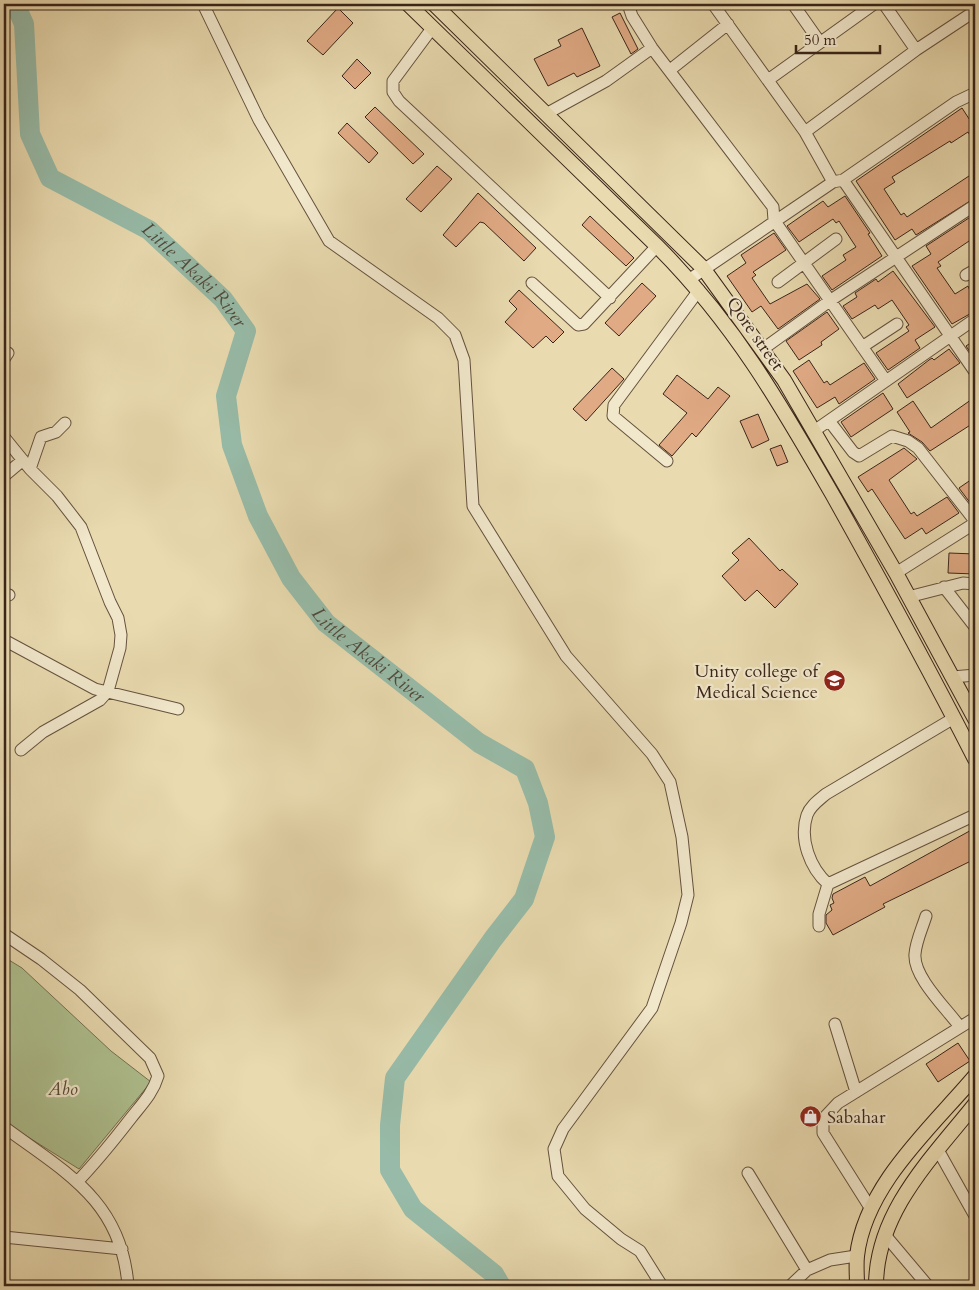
<svg xmlns="http://www.w3.org/2000/svg" width="979" height="1290" viewBox="0 0 979 1290" font-family="Cardo,serif">
	<style>
		.green { fill: #afc190; stroke: #747254 }
		.lines { fill: none; stroke-linecap: round; stroke-linejoin: round }
		.river { stroke: #97bba8; stroke-width: 20 }
		.building { fill: #e0aa84; stroke: #3a2419 }
		.minor-casing { stroke: #66523e; stroke-width: 13 }
		.major-casing { stroke: #3a2419; stroke-width: 16 }
		.minor { stroke: #f1e7cb; stroke-width: 11 }
		.major { stroke: #e9daaf; stroke-width: 14 }
		.labels { text-anchor: middle; dominant-baseline: central; stroke-width: 4.5; stroke-linejoin: round; paint-order: stroke }
		.street-label { font-size: 18px; fill: #3a2419; stroke: #f1e7cb }
		.poi-label { font-size: 18px; fill: #3a2419; stroke: #f1e7cb; text-anchor: end }
		.park-label { font-size: 18px; font-style: italic; fill: #574b37; stroke: #f1e7cb }
		.water-label { font-size: 19px; font-style: italic; fill: #514a3d; stroke: #f1e7cb }
	</style>
	<rect width="100%" height="100%" fill="#e9daaf"/>
	<filter id="stains"><feTurbulence type="fractalNoise" baseFrequency=".004" numOctaves="4"/><feColorMatrix values="0 0 0 0 .2 0 0 0 0 .09 0 0 0 0 .02 0 0 0 .5 -.17"/></filter>
	<radialGradient id="worn" r=".72"><stop offset=".6" stop-color="#630" stop-opacity="0"/><stop offset="1" stop-color="#630" stop-opacity=".3"/></radialGradient>
	<path class="green" d="M4 957 22 968 111 1051 151 1082 79 1169 4 1122Z"/>
	<g class="lines">
		<path class="river" id="s1" d="M15 4 24 24 30 134 50 178 149 230 223 299 246 331 226 396 232 445 258 516 291 578 326 623 479 743 525 769 538 803 545 837 524 899 493 939 395 1078 390 1125V1170L413 1209 494 1274 501 1286"/>
	</g>
	<path class="building" d="M338 8 353 23 323 55 307 41Z
		M620 13 638 49 631 54 612 17Z
		M582 28 600 66 577 77 574 73 548 86 534 59 561 46 558 40Z
		M357 59 371 73 355 89 342 76Z
		M375 107 424 154 413 164 365 117Z
		M962 108 975 128V144L968 132 951 143 950 141 892 177 895 182 884 189 901 215 904 213 907 217 975 172V198L916 235 912 229 895 240 856 181Z
		M347 123 378 153 369 163 338 133Z
		M437 166 452 179 421 212 406 199Z
		M478 193 536 248 524 261 484 223 480 222 456 247 443 235Z
		M845 196 870 233 868 234 882 256 832 290 822 276 846 260 843 255 856 247 839 221 836 223 833 219 799 242 787 226 823 201 828 207Z
		M975 214V237L938 262 941 266 937 268 955 294 968 286 970 291 975 288V311L952 324 912 266 931 254 926 246Z
		M590 216 634 258 626 266 582 225Z
		M774 233 786 250 753 272 756 275 752 278 770 304 807 284 820 299 778 329 761 306 752 312 727 276 746 263 741 255Z
		M893 271 935 327 915 340 920 348 888 370 876 353 909 331 906 327 909 325 892 300 878 309 875 305 852 319 843 306 857 297 855 293 876 279 878 282Z
		M642 283 656 296 619 336 605 323Z
		M519 290 564 332 553 343 546 336 533 348 505 322 517 309 509 301Z
		M827 312 839 329 821 342 822 345 799 360 786 341Z
		M975 340V353L972 355 966 346Z
		M949 349 960 363 907 398 898 384 929 360 932 358 934 360Z
		M809 360 824 383 827 381 830 385 864 363 875 379 839 404 835 397 817 408 793 371Z
		M612 368 624 379 586 421 573 409Z
		M677 375 708 399 718 387 730 396 696 437 692 433 672 456 659 445 687 413 663 394Z
		M883 393 893 409 851 437 841 422Z
		M975 397V422L930 451 922 442 908 433 910 432 897 412 913 401 931 428Z
		M758 414 769 440 752 448 740 421Z
		M781 445 788 462 777 466 770 449Z
		M904 448 917 459 889 480 911 514 914 512 917 516 947 497 959 513 926 534 922 528 905 539 872 489 868 492 858 477Z
		M975 477V502L971 504 959 488Z
		M749 538 780 571 782 569 798 584 775 608 757 590 745 601 722 576 739 560 732 553Z
		M949 553 975 554V574L948 573Z
		M975 828V859L883 904 885 907 833 935 826 923V915L832 910 830 905 834 903 832 898 833 894 865 877 870 886Z
		M958 1043 970 1061 938 1082 926 1064Z"/>
	<g class="lines">
		<defs>
			<path id="minor" d="M203 4 259 120 329 241 438 318 455 335 464 360 473 506 566 656 652 754 670 782 682 837 688 895 681 923 652 1008 563 1129 554 1149 558 1176 585 1209 621 1239 640 1251 662 1286
				M628 4 632 16 652 48 773 207 774 220 886 381
				M713 4 805 132 833 182
				M793 4 819 41
				M884 4 916 50
				M433 27 393 81V92L399 101 610 298
				M670 70 728 24
				M768 80 874 4
				M546 114 606 81 652 48
				M805 132 916 50 975 11
				M843 180 975 372
				M966 275 975 270
				M690 279 833 182 843 180 956 102 975 93
				M778 282 836 239
				M532 283 578 325 584 324 657 246
				M862 347 897 324
				M763 349 831 300 975 205
				M4 359 8 353
				M830 422 853 452 859 456 892 436 908 441 918 448 975 521
				M814 431 975 319
				M4 437 30 469 57 496 81 527 110 602 118 618 121 635 120 648 108 691 100 700 43 732 21 750
				M667 461 613 416 614 405 699 290
				M30 469 41 437 56 432 65 423
				M4 476 23 460
				M896 573 975 523
				M944 587 975 627
				M4 596 9 595
				M908 597 963 583 975 584
				M4 640 95 689 178 709
				M953 677 975 675
				M828 884C810 868 799 839 807 815 810 806 819 800 826 794L954 718
				M926 916C922 929 916 941 915 954 913 977 947 1009 960 1027
				M819 926V914L828 884 975 815
				M4 934 41 959 80 990 150 1058 158 1076C153 1093 142 1104 131 1118 114 1140 97 1161 78 1181
				M835 1024 856 1092
				M4 1127C65 1172 122 1201 128 1286
				M938 1150 975 1216
				M748 1173 807 1270 830 1260 856 1256
				M871 1209 823 1133V1119L838 1103 975 1018
				M885 1235 928 1286
				M4 1237 122 1249
				M790 1286 807 1270"/>
			<path id="major" d="M408 4 657 246C735 324 781 405 835 499 883 585 930 671 975 759
				M434 4 703 268 784 380 896 573 975 719
				M857 1286C857 1276 856 1265 857 1256 865 1185 932 1127 975 1076
				M876 1286C876 1212 932 1158 975 1104"/>
		</defs>
		<use href="#minor" class="minor-casing"/>
		<use href="#major" class="major-casing"/>
		<use href="#minor" class="minor"/>
		<use href="#major" class="major"/>
	</g>
	<defs>
		<symbol id="university-disc" viewBox="-11 -11 22 22"><circle r="9.5" fill="#8f2418" stroke="#f1e7cb"/><path d="M0-5L7-2L0 1L-7-2ZM-4 1L0 2.5L4 1V4Q0 6-4 4Z" fill="#fff"/></symbol>
		<symbol id="shop-disc" viewBox="-11 -11 22 22"><circle r="9.5" fill="#8f2418" stroke="#f1e7cb"/><path d="M-5-2.5h2.3a2.7 3.5 0 0 1 5.4 0H5L5.5 6h-11ZM-1.5-2.5h3a1.5 2.3 0 0 0-3 0Z" fill="#fff"/></symbol>
	</defs>
	<g fill-rule="evenodd">
		<use href="#university-disc" x="822" y="668" width="25" height="25"/>
		<use href="#shop-disc" x="798" y="1104" width="25" height="25"/>
	</g>
	<g class="labels">
		<g class="street-label">
			<text transform="translate(755 334) rotate(55)">Qore street</text>
		</g>
		<g class="poi-label">
			<text x="818" y="671">Unity college of<tspan x="818" dy="21">Medical Science</tspan></text>
			<text x="827" y="1117" text-anchor="start">Sabahar</text>
		</g>
		<g class="park-label">
			<text x="63" y="1089">Abo</text>
		</g>
		<g class="water-label">
			<text stroke="none"><textPath href="#s1" startOffset="356">Little Akaki River</textPath></text>
			<text stroke="none"><textPath href="#s1" startOffset="806">Little Akaki River</textPath></text>
		</g>
	</g>
	<rect width="979" height="1290" fill="none" stroke="#e9daaf" stroke-width="20"/>
	<rect x="5" y="5" width="969" height="1280" fill="none" stroke="#3a2419" stroke-width="2.5"/>
	<rect x="10" y="10" width="959" height="1270" fill="none" stroke="#3a2419"/>
	<path d="M796 45v8h84v-8" fill="none" stroke="#3a2419" stroke-width="2.5"/>
	<text x="804" y="45" font-size="15" fill="#3a2419" stroke="#f1e7cb" stroke-width="4" paint-order="stroke">50 m</text>
	<rect width="100%" height="100%" filter="url(#stains)"/>
	<rect width="100%" height="100%" fill="url(#worn)"/>
</svg>
